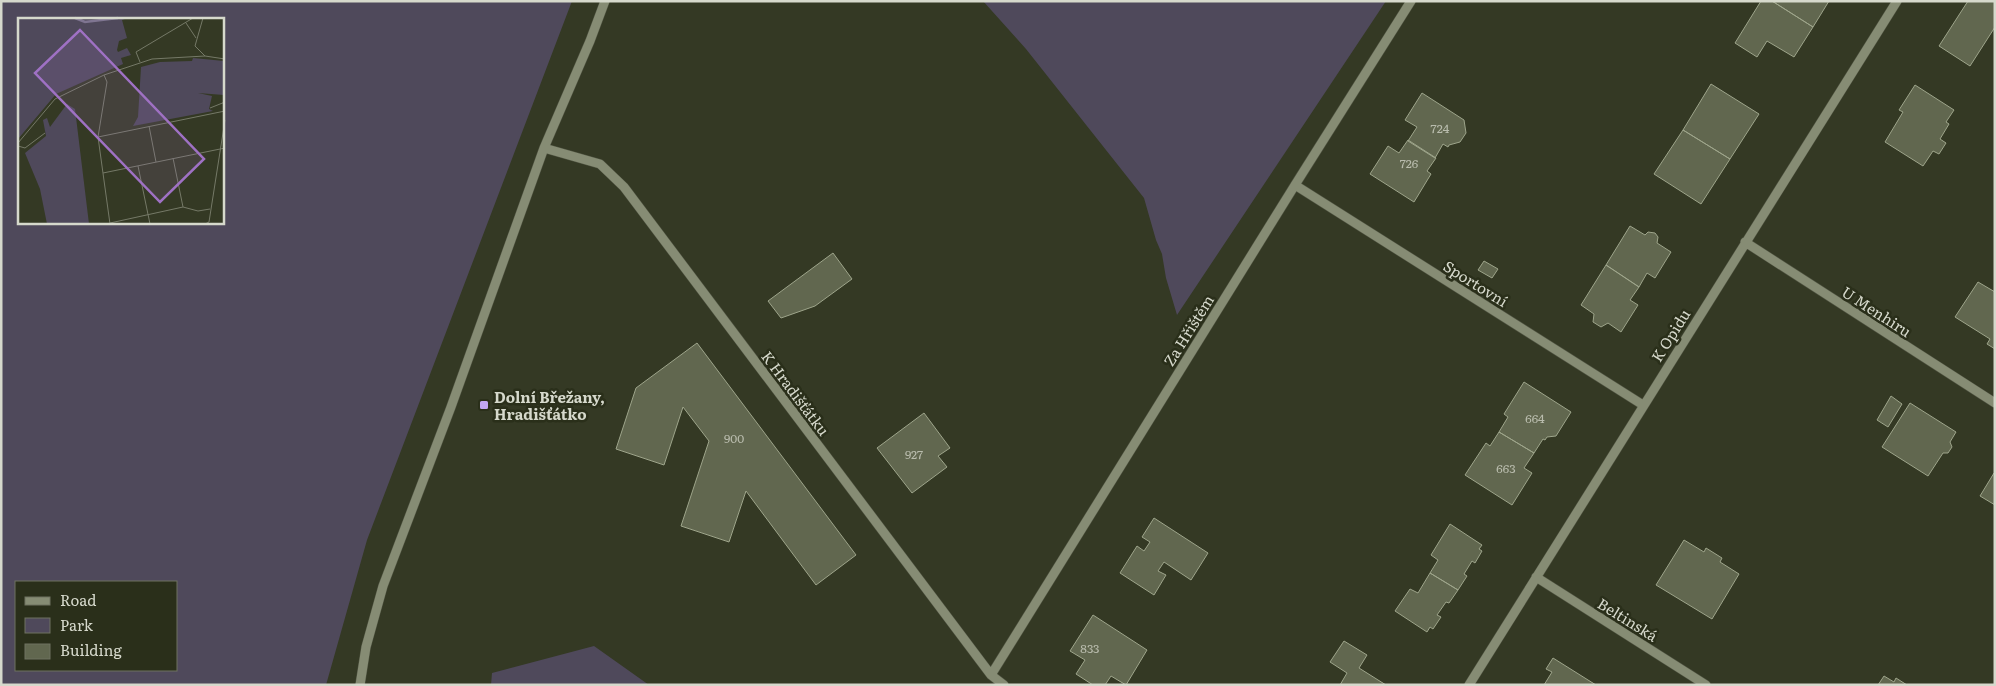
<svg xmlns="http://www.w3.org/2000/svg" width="1996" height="686" viewBox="0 0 1996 686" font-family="Literata,serif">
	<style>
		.green { fill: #4f495b; fill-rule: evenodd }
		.building { fill: #61674f; stroke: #9ea58b }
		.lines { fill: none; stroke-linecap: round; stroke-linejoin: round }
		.minor-casing { stroke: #505442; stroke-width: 10 }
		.minor { stroke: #868c74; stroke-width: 9 }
		.poi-dot { fill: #c2a7f2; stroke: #2a2f1a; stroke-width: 2 }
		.labels { text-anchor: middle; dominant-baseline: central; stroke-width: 5; stroke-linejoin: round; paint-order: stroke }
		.number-label { font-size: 12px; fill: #b9bcad }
		.street-label { font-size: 15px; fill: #d6d9cc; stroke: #2a2f1a }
		.poi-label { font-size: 15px; font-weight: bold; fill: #d6d9cc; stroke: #2a2f1a; text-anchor: start }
		.inset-river { fill: none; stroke: #7f7591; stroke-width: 2.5 }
		.inset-road { fill: none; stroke: #757967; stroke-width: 1 }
		.view { fill: #9f71c4; fill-opacity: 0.15; stroke: #9f71c4; stroke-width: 2.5 }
		.inset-edge { fill: none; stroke: #d6d9cc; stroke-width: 2.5 }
	</style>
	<rect width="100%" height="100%" fill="#343924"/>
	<path class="green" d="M1 1H572L367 540 326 685H1ZM19 19H222V222H19ZM16 582H176V670H16Z
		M983 1H1386L1177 315 1166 278 1162 254 1156 240 1144 198 1026 49Z
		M594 646 649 685H491L492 673Z"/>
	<path class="building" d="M1761 1H1772L1813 27 1794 57 1767 41 1757 57 1735 43Z
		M1772 1H1829L1813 27Z
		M1968 1H1995V27L1970 66 1939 46Z
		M1711 84 1759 114 1730 159 1683 130Z
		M1915 85 1954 110 1946 122 1949 124 1940 139 1946 143 1939 154 1933 151 1923 166 1885 142 1903 112 1899 110Z
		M1422 93 1464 120 1466 133 1460 142 1449 145 1448 147 1443 144 1435 158 1408 141 1417 127 1405 120Z
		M1683 130 1730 159 1701 204 1654 174Z
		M1408 140 1436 158 1427 171 1431 174 1414 202 1370 174 1388 146 1399 153Z
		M1630 226 1645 235 1648 232 1655 233 1658 237 1657 243 1671 252 1655 278 1647 273 1639 287 1606 265Z
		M833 253 852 279 815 306 781 318 768 301Z
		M1484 261 1498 269 1492 278 1478 270Z
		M1606 265 1639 287 1630 300 1638 305 1621 332 1608 323 1601 327 1593 322 1594 314 1581 305Z
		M1978 282 1995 292V349L1987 344 1990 339 1955 317Z
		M697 343 856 555 816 585 746 491 729 542 681 526 709 441 683 407 664 465 616 449 636 388Z
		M1524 382 1571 412 1556 436 1547 437 1545 440 1543 439 1534 453 1499 432 1508 417 1504 414Z
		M1891 396 1902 404 1888 427 1877 420Z
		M1910 403 1956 432 1950 442 1952 447 1948 453H1943L1928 476 1882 447Z
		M924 413 950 448 938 456 947 467 912 493 877 448Z
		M1499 432 1534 453 1524 468 1532 473 1512 505 1465 475 1486 443 1490 446Z
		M1994 473H1995V505L1980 496Z
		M1154 518 1208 553 1191 580 1164 562 1158 571 1166 575 1154 595 1120 573 1137 546 1144 551 1150 542 1142 537Z
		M1450 524 1482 545 1479 549 1482 551 1475 563 1472 561 1464 574 1467 576 1458 590 1430 573 1438 560 1431 555Z
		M1684 540 1704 552 1706 548 1722 558 1720 562 1739 574 1712 619 1656 585Z
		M1430 573 1458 590 1449 603 1446 602 1437 615 1441 617 1433 629 1430 627 1427 632 1395 611 1410 589 1418 593Z
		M1093 615 1147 650 1126 685 1111 676 1105 685H1093L1076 674 1085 660 1070 651Z
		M1344 641 1367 655 1359 668 1386 685H1340L1347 673 1330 662Z
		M1553 658 1596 685H1544L1552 672 1546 669Z
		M1884 676 1894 682 1896 678 1907 685H1878Z"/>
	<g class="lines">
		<defs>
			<path id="minor" d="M544 148 600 164 624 187 991 675 1004 685
				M1295 185 1643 405
				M1745 242 1995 403
				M1536 577 1706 685
				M991 675 1295 185 1411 1
				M360 685 366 647 383 586 451 407 544 148 590 41 605 1
				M1469 685 1897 1"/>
		</defs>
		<use href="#minor" class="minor-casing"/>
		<use href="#minor" class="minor"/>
	</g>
	<rect class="poi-dot" x="479" y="400" width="10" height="10" rx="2.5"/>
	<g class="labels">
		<g class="number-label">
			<text x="1440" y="128">724</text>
			<text x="1409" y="163">726</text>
			<text x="1535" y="418">664</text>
			<text x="734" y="438">900</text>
			<text x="914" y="454">927</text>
			<text x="1506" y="468">663</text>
			<text x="1090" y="648">833</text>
		</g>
		<g class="street-label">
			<text transform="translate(1476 283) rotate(32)">Sportovní</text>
			<text transform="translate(1877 311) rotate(33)">U Menhiru</text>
			<text transform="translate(1188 330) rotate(-58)">Za Hřištěm</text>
			<text transform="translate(1670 335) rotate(-58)">K Opidu</text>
			<text transform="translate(796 393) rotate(53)">K Hradišťátku</text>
			<text transform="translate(1628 619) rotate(32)">Beltinská</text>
		</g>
		<g class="poi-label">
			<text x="494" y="396">Dolní Břežany,<tspan x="494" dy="17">Hradišťátko</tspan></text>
		</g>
	</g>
	<g transform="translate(18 18)">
		<rect width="206" height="206" fill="#343924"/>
		<path d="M0 0H110L104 2 109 20 101 23 99 32 100 34 109 30 113 37 103 40 105 46 38 76 0 121ZM175 40 206 43V77L180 75 194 78 191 91 195 93 115 108 120 99 123 49 142 44 174 43ZM49 86 57 91 71 206H29L22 171 7 135 28 118 25 102 29 100 32 109Z" fill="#4f495b"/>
		<path class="inset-river" d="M57 0 67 4 100 0"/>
		<path class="inset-road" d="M185 0 177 28 187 38M168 5 178 20M122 44 118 34 175 0M86 57 89 64 80 119 92 206M192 90 207 84M131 108 138 144M80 119 207 93M0 125 37 81 86 57 134 41 187 38 207 41M0 128 7 130 27 115M155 140 165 189M120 148 132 206M85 155 207 130M92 205 165 189 180 193 192 191M187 206 191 204 207 102"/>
		<path class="view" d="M62 12 186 141 142 184 17 55Z"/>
		<rect width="206" height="206" class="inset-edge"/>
	</g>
	<rect width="1996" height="686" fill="none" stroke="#d6d9cc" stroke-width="5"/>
	<rect x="15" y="581" width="162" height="90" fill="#2a2f1a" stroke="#6f7361"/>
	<rect x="25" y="597" width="25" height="8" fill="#868c74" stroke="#6f7361"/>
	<text x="60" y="606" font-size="15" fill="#d6d9cc">Road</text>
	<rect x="25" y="618" width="25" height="15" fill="#4f495b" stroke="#6f7361"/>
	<text x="60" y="631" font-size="15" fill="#d6d9cc">Park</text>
	<rect x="25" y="644" width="25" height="15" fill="#61674f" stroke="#6f7361"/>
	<text x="60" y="656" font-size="15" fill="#d6d9cc">Building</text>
</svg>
